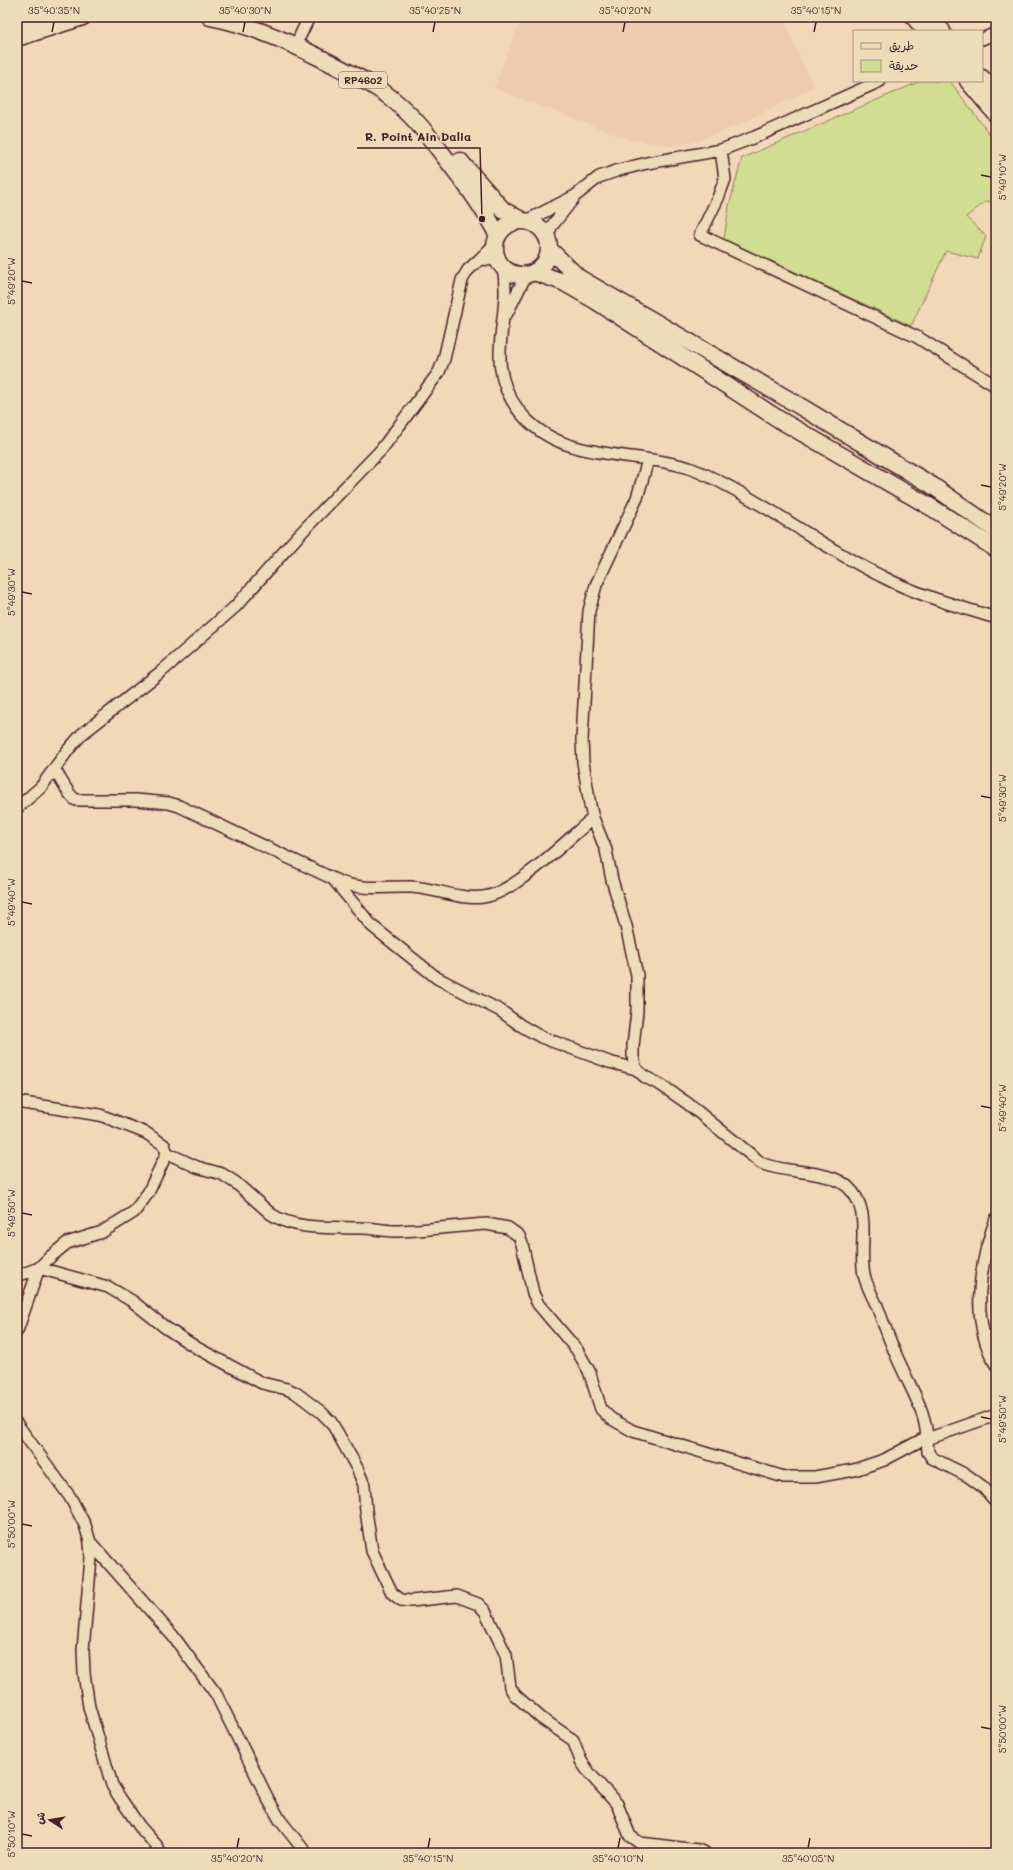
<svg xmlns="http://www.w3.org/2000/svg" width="1013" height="1870" viewBox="0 0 1013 1870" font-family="Mali,'Playpen Sans Arabic',sans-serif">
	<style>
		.built { fill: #edcbad }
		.green { fill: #d1dd90; stroke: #8e7e5e }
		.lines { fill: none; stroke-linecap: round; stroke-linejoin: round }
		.minor-casing { stroke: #4a1f2b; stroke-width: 14 }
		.highway-casing { stroke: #4a1f2b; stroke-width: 19 }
		.minor { stroke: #eedcb9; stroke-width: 11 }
		.highway { stroke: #eedcb9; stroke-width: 16 }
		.ticks { fill: none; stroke: #4a1f2b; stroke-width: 1.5 }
		.labels { text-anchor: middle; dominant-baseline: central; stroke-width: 3.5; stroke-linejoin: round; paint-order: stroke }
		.shield { fill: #eedcb9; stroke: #7b5856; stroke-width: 1 }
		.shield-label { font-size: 10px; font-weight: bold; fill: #4a1f2b }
		.leader { fill: none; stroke: #4a1f2b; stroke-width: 1.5 }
		.callout-dot { fill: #4a1f2b; stroke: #eedcb9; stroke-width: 1.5 }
		.callout-label { font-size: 12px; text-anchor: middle; font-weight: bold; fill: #4a1f2b; stroke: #eedcb9; stroke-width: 3.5; stroke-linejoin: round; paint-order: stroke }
		.neatline { fill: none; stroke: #4a1f2b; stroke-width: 1.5 }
		.ticks-label { font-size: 10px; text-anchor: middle; fill: #4a1f2b }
	</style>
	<rect width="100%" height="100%" fill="#f1d8b6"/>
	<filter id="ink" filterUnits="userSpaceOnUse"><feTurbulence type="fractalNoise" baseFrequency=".025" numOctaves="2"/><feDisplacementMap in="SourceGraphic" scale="8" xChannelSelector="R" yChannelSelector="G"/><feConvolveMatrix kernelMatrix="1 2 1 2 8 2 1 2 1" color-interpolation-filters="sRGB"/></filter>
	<g filter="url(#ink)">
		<path class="built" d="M522 17H782L814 87 750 119 699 141 672 146 628 139 494 88Z"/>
		<path class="green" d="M921 81H950L996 143V203L986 201 966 217 986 236 978 259 946 251 911 326 724 239 729 206 742 158Z"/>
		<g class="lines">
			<defs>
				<path id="minor" d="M300 36 309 17
					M982 39 996 33
					M721 150 725 179 718 198 700 235 917 337 996 386
					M526 221 575 196 599 177 619 170 647 163 721 150 755 137 880 81
					M547 238 551 227 573 199
					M495 244 480 259 498 260
					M503 267C513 321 481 361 519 411 561 464 631 449 689 468 719 479 746 496 773 512 808 534 844 558 881 576 917 595 957 606 996 618
					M507 313 526 275
					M648 460 637 498 596 585 589 611 582 740 583 762 590 805 593 818 606 850 612 880 626 926 637 975V1011L633 1046V1057L636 1069 645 1077 661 1085 687 1103 761 1163C785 1174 828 1169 848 1187 873 1210 858 1247 864 1275 867 1286 872 1296 877 1306 885 1327 892 1348 902 1368 913 1393 926 1412 927 1439L996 1415
					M55 770C60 778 69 796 76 800H136L169 803 179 806 340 882C364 891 386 886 411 887 435 888 459 900 483 897 514 894 568 839 593 818
					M17 808 41 787 68 750 82 734 162 671 236 606 298 536 381 450 439 372 444 359 462 280 468 270 480 259
					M334 880 372 926 437 978 501 1011 520 1025 541 1037 609 1062 636 1069
					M17 1102 100 1115 146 1133 164 1145 167 1153 148 1193 134 1212 102 1232 67 1243 50 1257 39 1268 17 1331
					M167 1153 197 1167 222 1174 236 1183 271 1214C296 1231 332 1227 361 1228 373 1228 385 1231 398 1231 427 1230 457 1226 486 1224L508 1228 519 1236 522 1244 533 1293 538 1304 577 1350 589 1371 601 1409 610 1418 633 1431 784 1477H815L854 1470 884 1460 925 1438 927 1439 928 1452 932 1458 968 1476 983 1487 996 1502
					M996 1219C979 1264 970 1321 996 1365
					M17 1276 39 1268 108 1287 132 1301 166 1328 197 1348 262 1383 287 1389 296 1393 321 1412 331 1422 337 1432 357 1468 364 1485 366 1511 372 1551 392 1593 401 1600 411 1601 457 1596 478 1604 485 1611 506 1655 510 1687 515 1695 541 1718 573 1740 581 1761 590 1774 617 1804 630 1836 640 1843 698 1850 705 1853
					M17 1424 70 1497 85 1525 90 1542 91 1558 83 1650 84 1673 89 1707 112 1785 120 1798 140 1827 156 1845 160 1853
					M90 1542 173 1636 216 1694 268 1799 280 1820 306 1853"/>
				<path id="highway" d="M210 17C256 26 298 46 340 68 360 78 380 88 397 103 417 120 431 139 447 160 466 184 484 208 498 236
					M914 17 926 31
					M930 17 942 31
					M17 25 41 17
					M17 38 83 17
					M982 78 996 95
					M968 81 996 114
					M460 161 503 210 521 220
					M495 248a27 27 0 1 1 54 0a27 27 0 1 1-54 0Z
					M549 249 579 278 793 402 933 486 996 530
					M534 272 563 282 596 301 780 420 934 509 996 549"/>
			</defs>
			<use href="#minor" class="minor-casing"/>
			<use href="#highway" class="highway-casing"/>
			<use href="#minor" class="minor"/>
			<use href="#highway" class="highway"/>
		</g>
	</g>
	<path class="ticks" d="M52 32 54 22M243 32 245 22M433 32 435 22M623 32 625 22M814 32 816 22M981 175 991 177M22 281 32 283M981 485 991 487M22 592 32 594M981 796 991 798M22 902 32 904M981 1106 991 1108M22 1213 32 1215M981 1417 991 1419M22 1524 32 1526M981 1727 991 1729M22 1834 32 1836M237 1848 239 1838M428 1848 430 1838M618 1848 620 1838M808 1848 810 1838"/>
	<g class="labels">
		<rect class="shield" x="339" y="72" width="48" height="16" rx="3"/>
		<g class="shield-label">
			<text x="363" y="80">RP4602</text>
		</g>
	</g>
	<path class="leader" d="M482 219L480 148H357"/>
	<circle class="callout-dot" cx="482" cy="219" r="4"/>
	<g class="callout-label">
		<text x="418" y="141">R. Point Ain Dalia</text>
	</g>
	<rect width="1013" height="1870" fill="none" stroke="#eedcb9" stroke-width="44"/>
	<rect x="853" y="30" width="130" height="52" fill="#eedcb9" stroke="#ac9080"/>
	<rect x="861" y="43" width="20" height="6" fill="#eedcb9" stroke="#ac9080"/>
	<text x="889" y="50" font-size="12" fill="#4a1f2b">طريق</text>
	<rect x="861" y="60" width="20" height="12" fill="#d1dd90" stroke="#ac9080"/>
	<text x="889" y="70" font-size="12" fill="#4a1f2b">حديقة</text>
	<g transform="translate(50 1820) rotate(282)" stroke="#eedcb9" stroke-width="3" paint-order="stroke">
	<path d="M0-3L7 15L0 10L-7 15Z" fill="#4a1f2b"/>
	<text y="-6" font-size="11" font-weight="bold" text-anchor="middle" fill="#4a1f2b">ش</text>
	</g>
	<rect x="22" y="22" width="969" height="1826" class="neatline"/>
	<g class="ticks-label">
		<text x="54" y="14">35°40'35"N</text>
		<text x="245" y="14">35°40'30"N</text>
		<text x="435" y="14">35°40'25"N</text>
		<text x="625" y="14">35°40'20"N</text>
		<text x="816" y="14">35°40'15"N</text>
		<text transform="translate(1002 177) rotate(-90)" y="4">5°49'10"W</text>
		<text transform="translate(11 281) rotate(-90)" y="4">5°49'20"W</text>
		<text transform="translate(1002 487) rotate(-90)" y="4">5°49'20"W</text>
		<text transform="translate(11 592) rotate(-90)" y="4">5°49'30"W</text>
		<text transform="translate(1002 798) rotate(-90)" y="4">5°49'30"W</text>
		<text transform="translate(11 902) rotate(-90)" y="4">5°49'40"W</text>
		<text transform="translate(1002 1108) rotate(-90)" y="4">5°49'40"W</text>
		<text transform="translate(11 1213) rotate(-90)" y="4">5°49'50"W</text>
		<text transform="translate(1002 1419) rotate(-90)" y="4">5°49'50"W</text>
		<text transform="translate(11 1524) rotate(-90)" y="4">5°50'00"W</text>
		<text transform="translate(1002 1729) rotate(-90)" y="4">5°50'00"W</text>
		<text transform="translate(11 1834) rotate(-90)" y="4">5°50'10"W</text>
		<text x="237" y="1862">35°40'20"N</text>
		<text x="428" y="1862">35°40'15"N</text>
		<text x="618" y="1862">35°40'10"N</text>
		<text x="808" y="1862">35°40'05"N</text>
	</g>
</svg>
